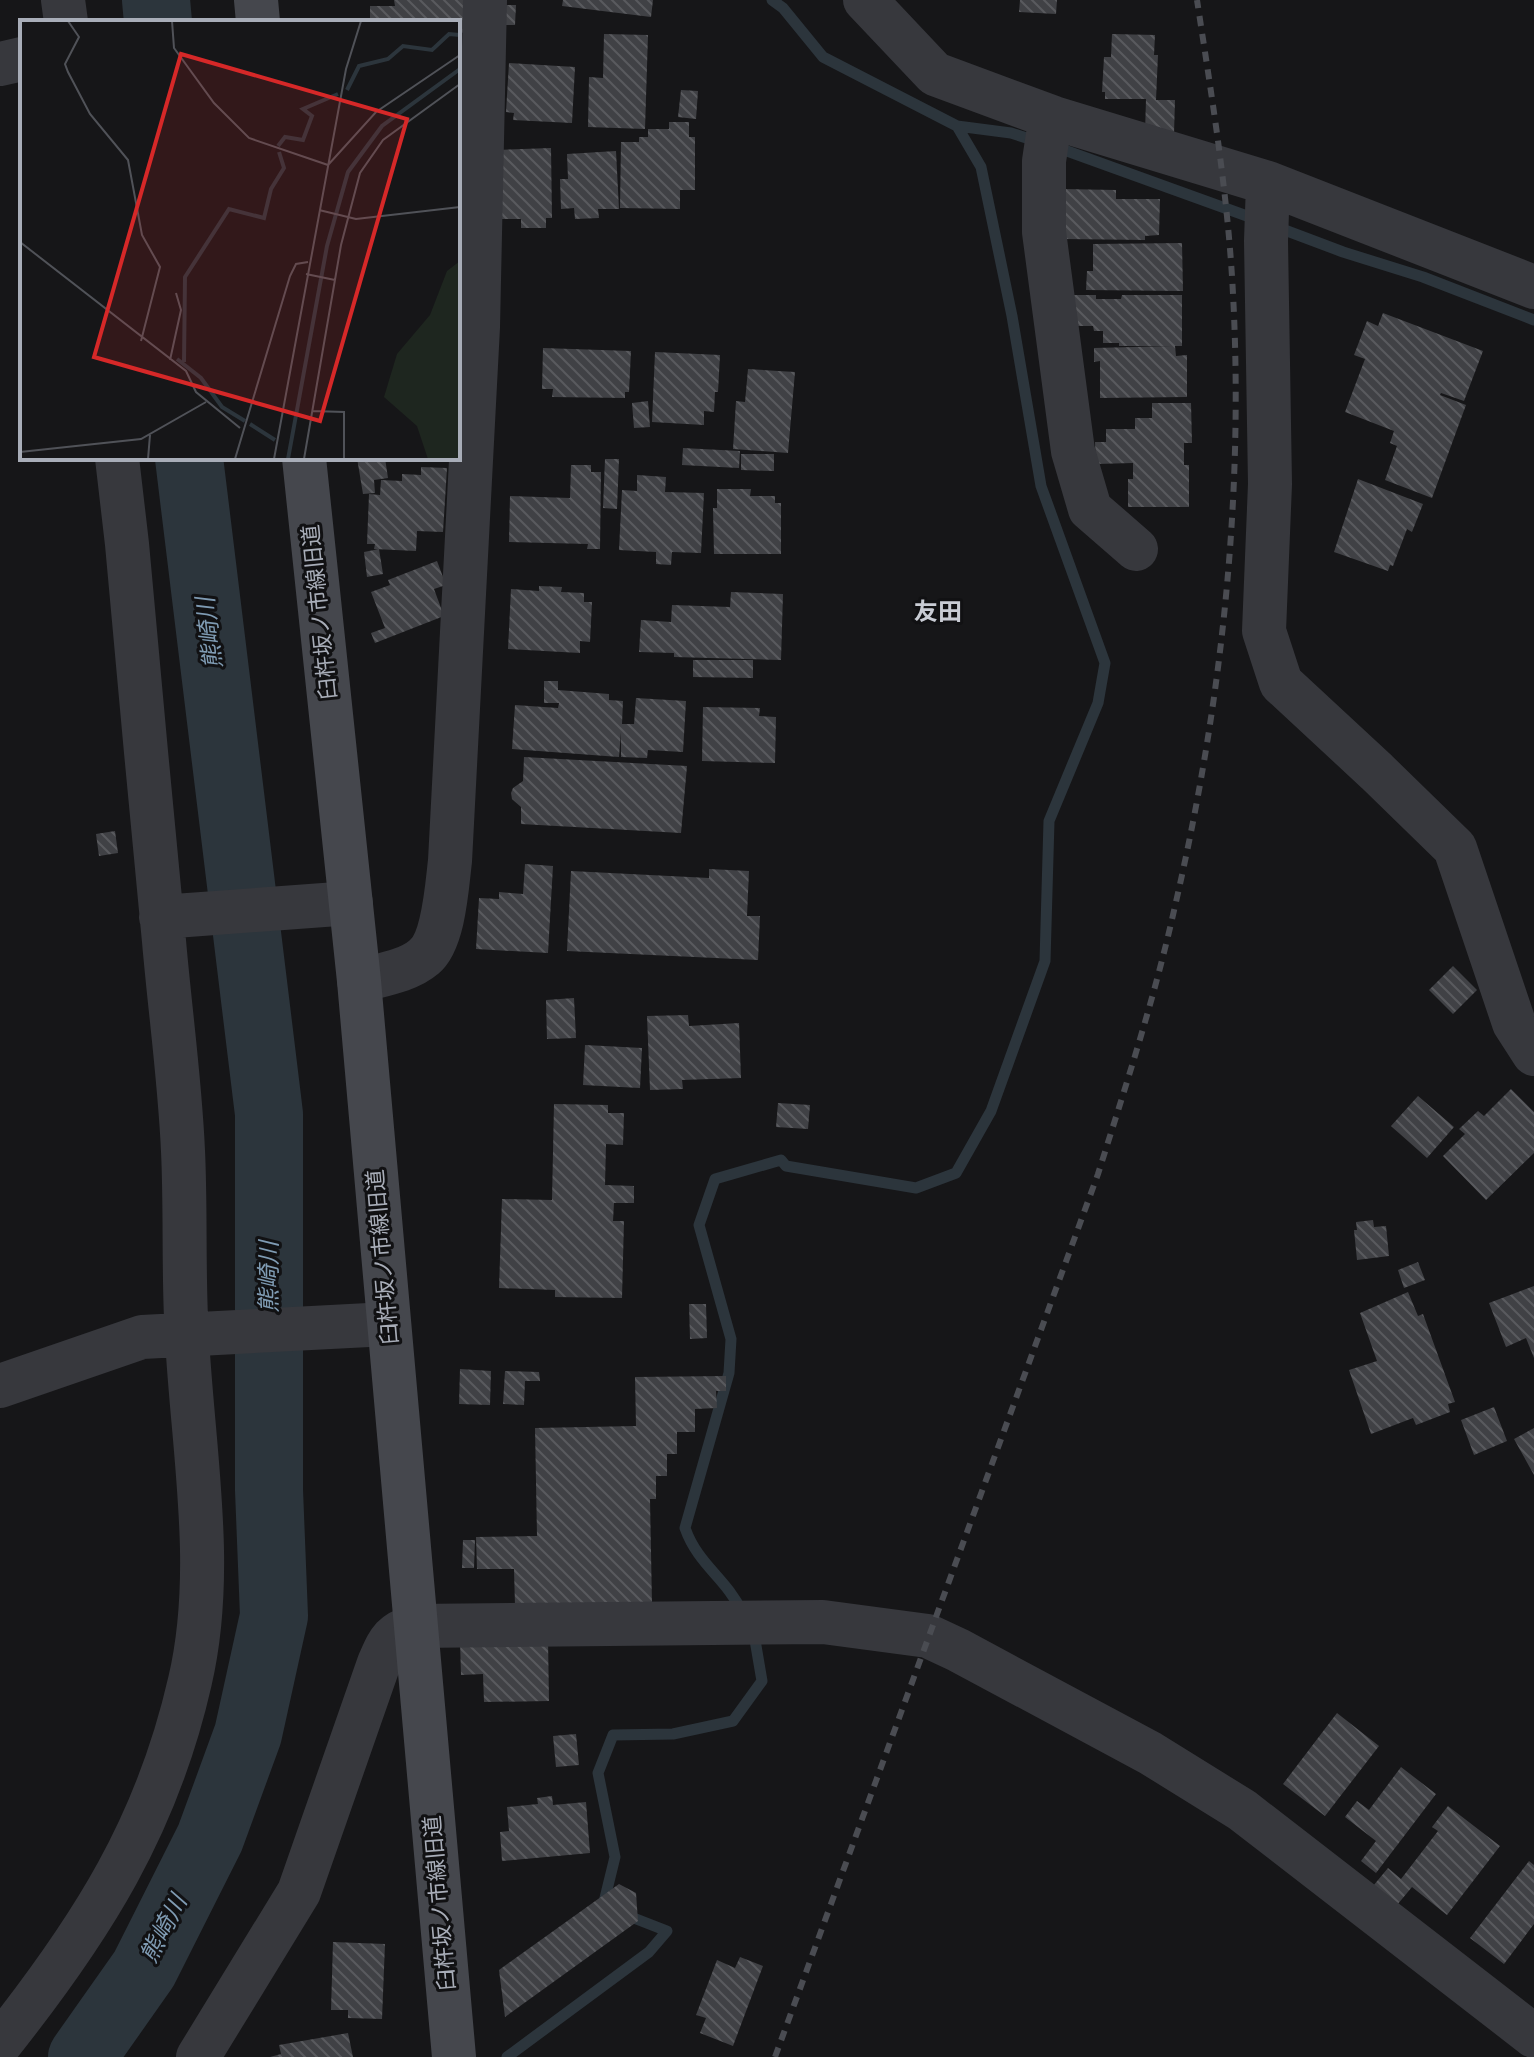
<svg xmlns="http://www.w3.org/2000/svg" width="1534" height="2057" viewBox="0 0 1534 2057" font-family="'Varela Round','Noto Sans JP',sans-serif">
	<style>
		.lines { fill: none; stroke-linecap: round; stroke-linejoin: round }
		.stream { stroke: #2c353c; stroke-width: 11 }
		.river { stroke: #2c353c; stroke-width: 68 }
		.building { fill: url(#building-back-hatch) }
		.street { stroke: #37383d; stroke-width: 44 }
		.secondary { stroke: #45474d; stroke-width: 44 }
		.rail { stroke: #4a4c52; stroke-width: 6; stroke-dasharray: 10 8; stroke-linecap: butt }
		.labels { text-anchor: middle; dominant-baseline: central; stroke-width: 6; stroke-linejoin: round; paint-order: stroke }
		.street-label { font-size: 22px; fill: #a8adb8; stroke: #111113 }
		.neighbourhood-label { font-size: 24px; font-weight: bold; fill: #c9ccd4; stroke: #111113 }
		.water-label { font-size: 24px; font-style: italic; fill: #7f9bb3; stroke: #111113 }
		.inset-river { fill: none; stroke: #2c353c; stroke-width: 4 }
		.inset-road { fill: none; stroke: #505258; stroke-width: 2 }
		.view { fill: #d62828; fill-opacity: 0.15; stroke: #d62828; stroke-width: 4 }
		.inset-edge { fill: none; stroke: #a8adb8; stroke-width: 4 }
	</style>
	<defs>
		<pattern id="building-back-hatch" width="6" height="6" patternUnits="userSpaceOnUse" patternTransform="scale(2)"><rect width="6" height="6" fill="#404145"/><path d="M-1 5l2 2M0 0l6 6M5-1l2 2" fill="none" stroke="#595a5e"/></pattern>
	</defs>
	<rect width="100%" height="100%" fill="#161618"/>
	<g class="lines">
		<path class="stream" d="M772 0 783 8 823 57 957 126 1011 133 1039 142
			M1056 147 1258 220
			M1274 226 1343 252 1423 277 1534 320
			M742 1612C726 1578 698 1565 685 1528L729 1373 731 1339 699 1225 715 1179 781 1160 786 1166 916 1188 956 1173 991 1111 1045 961 1049 821 1098 703 1105 663 1041 486 1012 316 981 167 957 126
			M603 1906 615 1857 598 1773 613 1735 673 1734 733 1721 762 1681 755 1640 751 1631
			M507 2057 649 1952 667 1931 626 1915"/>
		<path class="river" d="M156 0 158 22
			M82 2057 144 1969 210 1838 248 1734 274 1616 269 1490V1114L189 458"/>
	</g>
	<path class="building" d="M394 0H471L472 33H458V22H370V6H395Z
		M563 0H653L651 17 562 6Z
		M1020 0H1057L1056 14 1019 12Z
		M501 5H516L515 25H500Z
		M604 34 648 35 645 129 588 127 589 77 603 78Z
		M1112 34 1155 35 1154 55H1158L1156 100H1175L1174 134 1145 133 1146 99H1105V92H1102L1104 57H1111Z
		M509 63 575 67 572 123 513 120 514 113 506 112Z
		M681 90 698 91 696 119 678 117Z
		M669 122H689V137H695V190H680V209L620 208 621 142H639V137H648V129H669Z
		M551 148 552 218H546V228H521V219H498L496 150Z
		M616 151 619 209H598L599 218 575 219 574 208 561 209 560 179H568L567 154Z
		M1062 189 1116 190V199H1160L1159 235 1145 236V240L1062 239Z
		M1182 243 1183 291 1086 290 1087 271H1093V244Z
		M1072 295H1096V299H1121L1122 295H1182V346H1175L1176 356 1187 355V397L1100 398V361L1094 362V348L1172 346H1119V343H1103V331H1094L1093 326H1072Z
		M1383 313 1483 351 1464 401 1441 393 1440 395 1466 405 1432 498 1385 480 1397 446 1390 443 1394 431 1345 412 1365 359 1354 355 1367 321 1378 326Z
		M543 348 631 351 629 392H625V398L552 397 553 389H542Z
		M655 352 720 355 718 392H715L714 412 704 411V425L652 422Z
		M748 369 795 372 788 453 733 449 736 401 745 402Z
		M648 401 650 427 634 428 632 403Z
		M1152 403H1191L1192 443H1184V465H1189V507H1128V479H1133V463L1096 464 1095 442H1106V429H1135V418H1152Z
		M683 448 740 451 739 468 682 465Z
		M741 454H774V471L741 470Z
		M357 458H385L388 478 374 480 375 493 363 494Z
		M605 459H619L617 509 603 508Z
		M571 465H591V472H601L600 549H587L588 544 509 542 510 496 570 498Z
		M421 467 447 468 443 532 417 531 416 551 374 549 375 544H367L369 494 380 495 381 480 402 481V474L421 475Z
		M637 475 666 477 665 492 704 493 701 553 672 552 671 565 656 564V552L619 550 622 490 637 491Z
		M1358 479 1423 504 1412 532 1407 529 1393 566 1390 565 1388 571 1334 552Z
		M717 489H751L750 496H775V503H781V554H714L713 508H717Z
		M379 549 383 574 367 577 364 552Z
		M437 561 446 585 434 589 444 616 375 643 371 633 385 628 371 592 390 585 388 580Z
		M539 586 562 587 561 592 584 593V602H592L590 642 580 641V653L508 649 511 589 539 591Z
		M731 592 783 594 781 660 674 657V653L639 652 641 620 671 622 672 605 730 607Z
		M693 660H753V678L693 677Z
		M544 681H558V690L609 694V700L623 701 622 724H634L636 698 686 701 683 752 648 750 647 758 621 757V732L619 757 512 749 515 705 558 708 559 703H544Z
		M703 707 760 708 759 716 776 717 775 763 702 761Z
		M524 757 687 766 681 833 521 824V807L512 799 511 793 513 788 523 781Z
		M115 831 118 853 99 856 96 834Z
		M525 864 553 866 548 953 476 949 479 898 499 899V892L523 894Z
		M709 869 749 871 747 916H760L758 960 567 951 571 871 709 878Z
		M1453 966 1477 990 1453 1014 1429 990Z
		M574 998 576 1038 547 1039 546 1000Z
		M688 1015 689 1026 739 1023 741 1078 682 1080 683 1089 650 1090 647 1016Z
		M585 1045 642 1048 640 1088 583 1085Z
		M1511 1089 1534 1112V1153L1486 1200 1443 1156 1465 1134 1459 1129 1478 1111 1484 1116Z
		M1418 1096 1454 1127 1427 1158 1391 1126Z
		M778 1103 810 1105 808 1129 776 1127Z
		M554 1104 608 1105V1113H624L623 1145 606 1144 605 1185 634 1186V1203H614L613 1221H624L622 1298 555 1297V1290L499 1288 502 1199 552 1200Z
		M1373 1220 1374 1227 1386 1226 1389 1256 1357 1260 1354 1230H1357L1356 1222Z
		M1418 1262 1425 1280 1404 1288 1398 1270Z
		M1534 1286V1358L1526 1338 1506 1347 1489 1303Z
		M1408 1292 1418 1316 1423 1314 1455 1402 1448 1404 1450 1412 1416 1425 1413 1418 1371 1434 1349 1370 1377 1361 1360 1313Z
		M689 1304H706L707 1338 690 1339Z
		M460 1369 491 1371 490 1405 459 1404Z
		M505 1371 539 1372 540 1381H525L524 1405 503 1404Z
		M726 1376V1391H716L717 1408 695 1409V1432H677V1454H667V1476H656V1499H650L652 1604 515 1606 514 1569H477L476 1537 537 1536 535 1428 636 1426 635 1377Z
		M1494 1407 1507 1441 1474 1455 1461 1420Z
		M1534 1428V1475L1514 1439Z
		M463 1540H475L474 1568H462Z
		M548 1639 549 1701 484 1702 483 1674 461 1675 460 1641Z
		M1337 1713 1379 1746 1325 1816 1283 1784Z
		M576 1734 579 1765 556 1767 553 1736Z
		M1401 1767 1436 1794 1376 1873 1361 1861 1376 1841 1345 1817 1357 1801 1369 1810Z
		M552 1796 553 1805 586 1802 590 1853 502 1861 500 1832 509 1831 507 1807 538 1804 537 1798Z
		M1448 1806 1500 1846 1447 1915 1412 1887 1392 1911 1368 1892 1388 1868 1401 1879 1438 1831 1432 1827Z
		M1529 1861 1534 1865V1924L1504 1964 1470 1938Z
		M619 1884 636 1893 638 1921 505 2017 499 1970Z
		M333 1942 385 1944 382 2019 348 2018V2010H331Z
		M740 1957 763 1966 733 2046 700 2033 706 2018 696 2015 717 1960 735 1968Z
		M348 2033 353 2057H270L281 2054 279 2045Z"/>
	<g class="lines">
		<path class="street" d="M63 0 66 22
			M865 0 935 74 1054 118 1268 183 1534 287
			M0 64 22 59
			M1054 118 1049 128 1044 161V232L1073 451 1090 509 1136 549
			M1268 183 1266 241 1270 484 1264 631 1281 683 1377 772 1455 848 1514 1023 1534 1054
			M161 917 351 903
			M359 981C380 975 408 971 424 957 444 941 447 885 450 861L478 327 485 0
			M0 1386 142 1337 388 1324
			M0 2044C92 1928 157 1826 190 1681 216 1570 193 1451 187 1338 183 1276 186 1213 183 1151 180 1081 170 1011 164 941 151 809 139 676 127 544L117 458
			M198 2057 299 1892 379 1663C389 1641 391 1633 415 1626L823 1622 928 1636 958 1650 1150 1753 1242 1810 1534 2036"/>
		<path class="secondary" d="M256 0 258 22
			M304 458 359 981 454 2057"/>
		<path class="rail" d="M775 2057 1098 1174C1126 1085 1155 997 1175 906 1221 708 1244 498 1233 294 1228 195 1212 98 1197 0"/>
	</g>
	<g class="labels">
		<g class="street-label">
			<text transform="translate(320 612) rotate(-96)">臼杵坂ノ市線旧道</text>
			<text transform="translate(383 1257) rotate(-95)">臼杵坂ノ市線旧道</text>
			<text transform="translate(440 1903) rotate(-95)">臼杵坂ノ市線旧道</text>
		</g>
		<g class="neighbourhood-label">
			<text x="938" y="612">友田</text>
		</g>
		<g class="water-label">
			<text transform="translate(210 633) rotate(-97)">熊崎川</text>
			<text transform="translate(269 1277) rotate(-90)">熊崎川</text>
			<text transform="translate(164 1929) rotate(-63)">熊崎川</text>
		</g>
	</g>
	<g transform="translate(20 20)">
		<rect width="440" height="440" fill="#161618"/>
		<path d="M440 241V439H408L397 406 364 377 377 334 410 295 427 251Z" fill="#1e261f"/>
		<path class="inset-river" d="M327 70 339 46 368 39 383 26 412 30 429 14 440 15M258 126 265 117 283 120 292 96 283 89 318 74M157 339 181 358 202 387 225 401M164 342 165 257 209 189 244 198 251 169 264 148 259 132M230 404 255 420M268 439 307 226 328 152 362 106 440 49"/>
		<path class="inset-road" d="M48 1 59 17 45 44 48 52 70 94 108 140 122 215 140 247 121 321M152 1 154 28 194 83 229 118 308 145 356 92 440 35M299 190 336 199 440 187M0 222 166 351 176 372 220 408M286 254 315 260M150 340 161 290 156 273M292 391 324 392V439M0 432 121 419 186 382M128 439 130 415M215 439 270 256 276 244 288 242M254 439 326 49 341 1M284 439 321 225 340 153 363 120 440 64"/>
		<path class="view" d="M161 34 387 99 300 401 74 337Z"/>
		<rect width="440" height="440" class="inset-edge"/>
	</g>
</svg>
